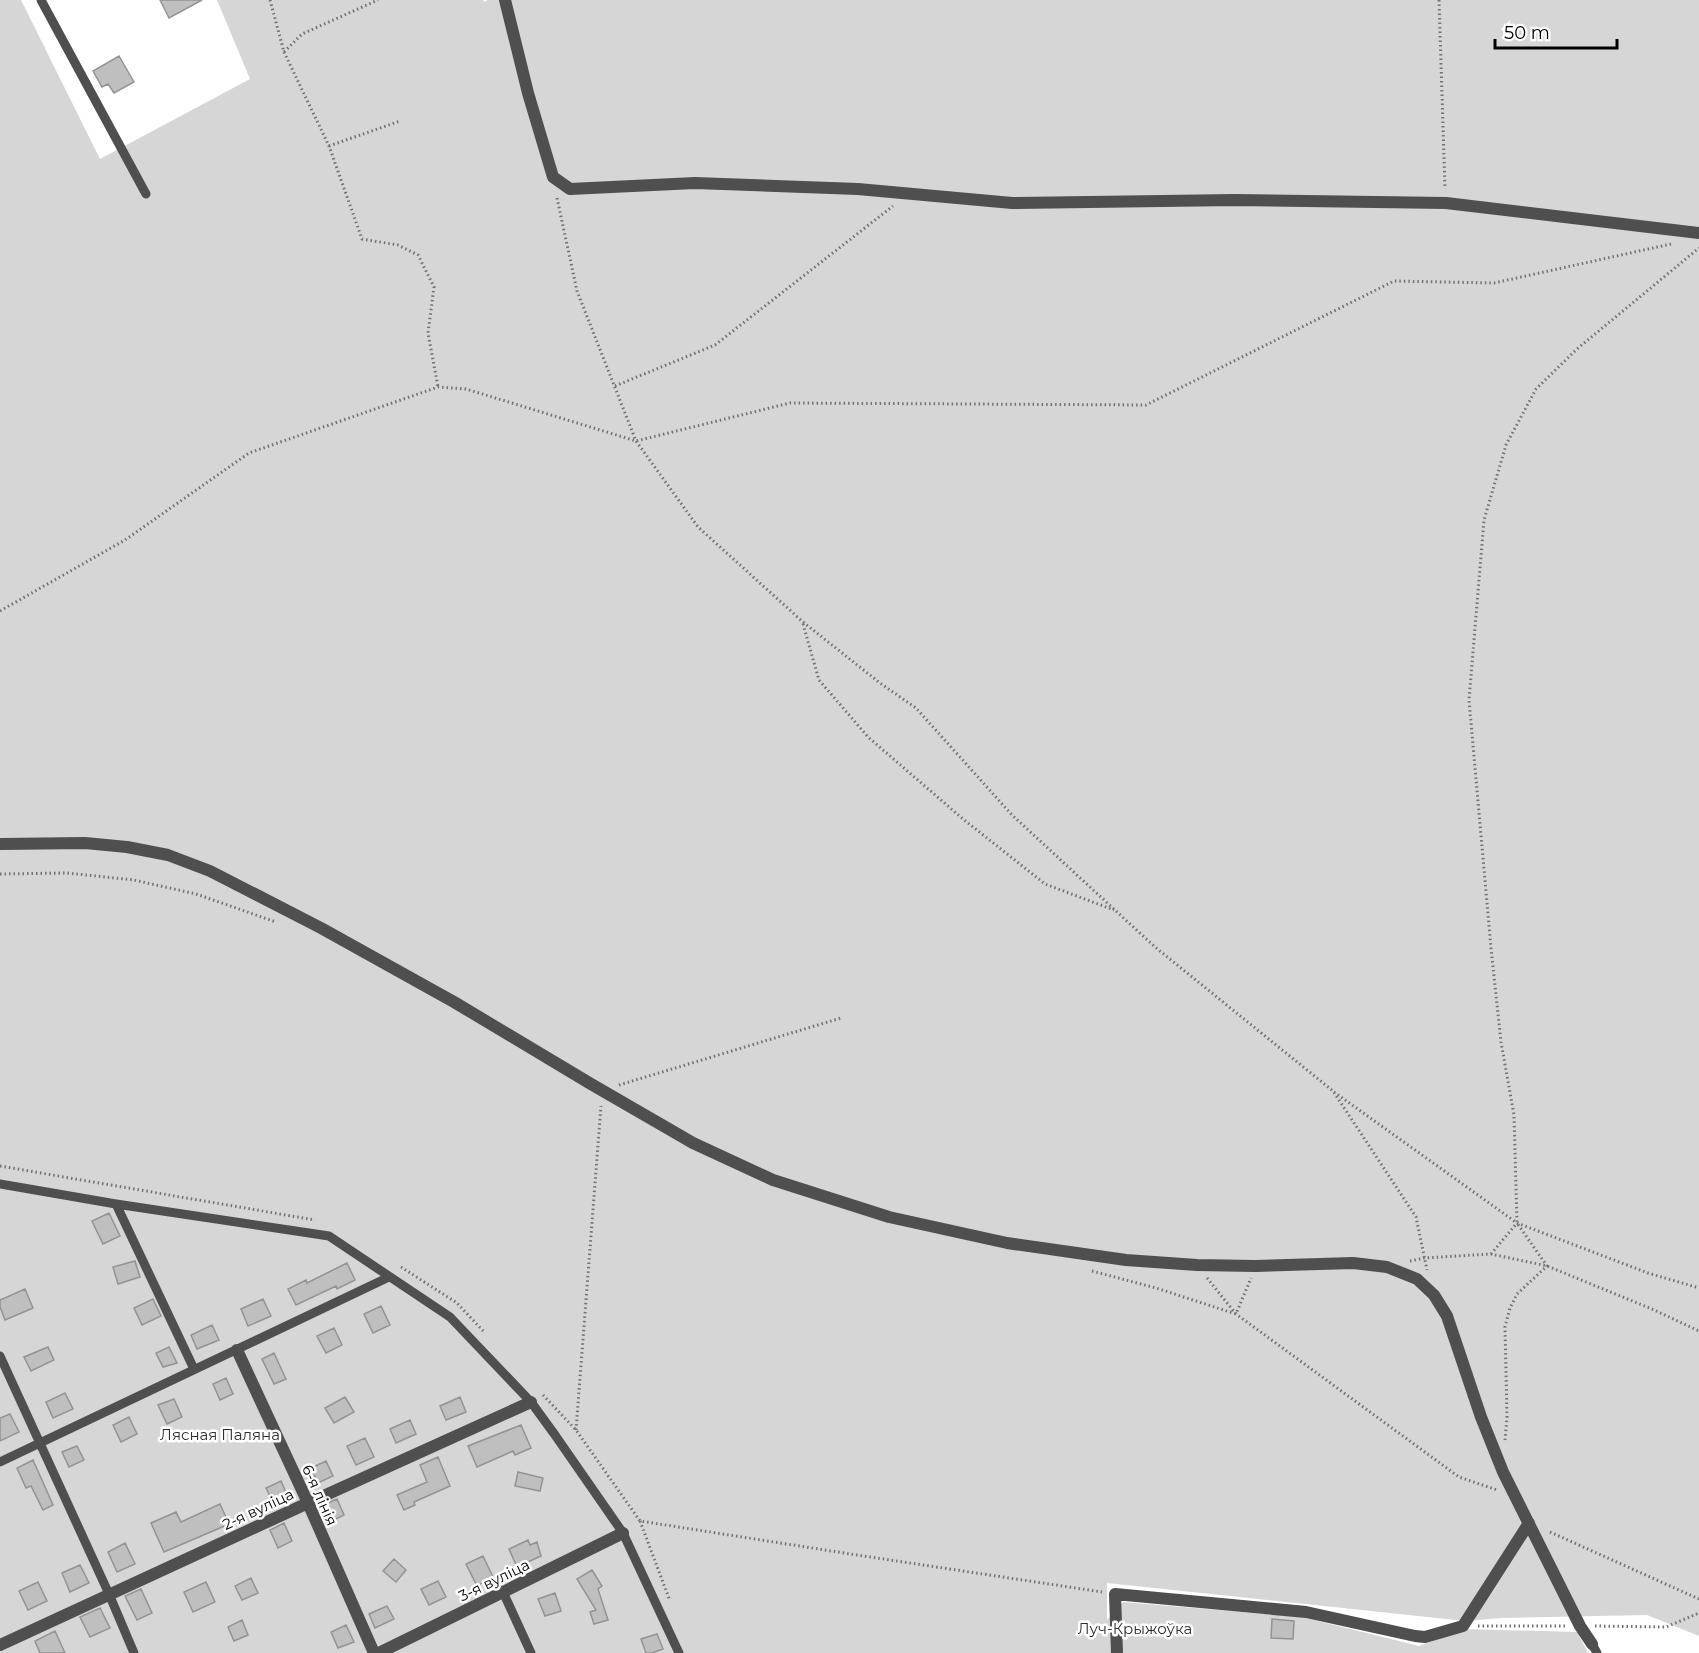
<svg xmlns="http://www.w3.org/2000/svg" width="1699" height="1653" viewBox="0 0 1699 1653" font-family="Montserrat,sans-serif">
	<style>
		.green { fill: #d6d6d6 }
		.building { fill: #bfbfbf; stroke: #939393; stroke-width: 1.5 }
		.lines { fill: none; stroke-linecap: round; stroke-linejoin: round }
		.path { stroke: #717171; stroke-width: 3; stroke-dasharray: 1.5 3; stroke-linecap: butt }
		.service { stroke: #4f4f4f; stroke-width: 9 }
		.minor { stroke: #4f4f4f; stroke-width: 12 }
		.labels { text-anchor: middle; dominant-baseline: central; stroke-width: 5; stroke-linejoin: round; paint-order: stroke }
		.park-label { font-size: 15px; fill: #2d2d2d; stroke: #fff }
		.street-label { font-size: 15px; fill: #000; stroke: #fff }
	</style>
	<rect width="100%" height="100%" fill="#fff"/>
	<path class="green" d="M0 0H21L100 159 250 79 217 0H483L484 2 488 0H1699V1636L1647 1615 1501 1618 1465 1621 1107 1583V1620L1123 1602 1302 1617 1419 1646 1465 1629 1577 1632 1588 1653H0Z"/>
	<path class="building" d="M160 0H202L169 18Z
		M119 56 134 82 114 93 108 84 102 87 93 71Z
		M109 1213 120 1236 103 1244 92 1221Z
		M135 1261 140 1277 118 1284 113 1267Z
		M347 1263 355 1280 337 1289 336 1286 296 1305 288 1289 306 1280 307 1283Z
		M25 1289 33 1308 5 1320 0 1307V1300Z
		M153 1299 161 1316 142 1325 134 1308Z
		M263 1299 271 1316 248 1326 241 1309Z
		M381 1306 390 1325 373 1333 364 1314Z
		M212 1325 219 1340 197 1349 191 1335Z
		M334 1328 342 1345 326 1353 317 1336Z
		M48 1347 54 1360 31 1371 24 1357Z
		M169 1347 177 1363 163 1367 156 1353Z
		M274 1353 286 1379 274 1384 262 1359Z
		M226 1378 233 1394 220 1400 213 1384Z
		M65 1393 73 1409 53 1418 46 1402Z
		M345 1397 354 1412 334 1423 325 1408Z
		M460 1397 466 1412 446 1420 440 1406Z
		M174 1399 182 1417 167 1424 158 1405Z
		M10 1414 19 1432 0 1441V1418Z
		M129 1417 137 1434 121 1442 113 1425Z
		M410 1420 416 1434 396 1443 390 1429Z
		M521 1425 531 1448 515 1455 513 1451 477 1467 468 1446Z
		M365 1438 374 1457 356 1465 347 1446Z
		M77 1446 84 1460 69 1467 62 1452Z
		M438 1457 450 1486 414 1502 415 1505 404 1510 397 1495 427 1482 420 1465Z
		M33 1460 53 1505 43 1510 31 1486 26 1488 17 1468Z
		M326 1461 333 1476 318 1483 311 1468Z
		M518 1472 543 1478 540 1491 515 1486Z
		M281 1481 288 1497 274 1504 266 1488Z
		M337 1499 344 1515 330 1522 323 1505Z
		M220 1504 229 1524 164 1552 151 1523 176 1512 181 1522Z
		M284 1523 292 1541 278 1548 270 1530Z
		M528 1540 530 1545 537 1542 541 1556 517 1567 509 1549Z
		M125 1543 135 1564 117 1572 108 1552Z
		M483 1556 493 1577 477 1586 466 1564Z
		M394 1559 406 1570 396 1582 383 1571Z
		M80 1565 89 1583 70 1592 62 1573Z
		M592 1570 602 1586 598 1589 608 1620 594 1624 590 1612 596 1610 577 1579Z
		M251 1578 258 1593 242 1600 235 1586Z
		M438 1581 446 1597 429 1605 421 1589Z
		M38 1582 47 1601 28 1610 19 1591Z
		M206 1582 215 1602 193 1612 184 1592Z
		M141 1589 152 1613 137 1620 125 1596Z
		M555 1593 561 1611 545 1616 538 1599Z
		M387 1606 394 1619 375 1628 369 1614Z
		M100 1608 110 1628 90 1637 80 1617Z
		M1272 1619 1294 1621 1293 1639 1271 1638Z
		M242 1620 248 1635 234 1641 228 1627Z
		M346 1625 354 1642 338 1648 331 1632Z
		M55 1631 65 1653H40L35 1641Z
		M657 1634 663 1649 652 1653H646L641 1639Z"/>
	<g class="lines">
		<path class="path" d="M270 0 284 52 302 34 378 0
			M1439 0 1445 189
			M284 52 329 146 362 239 398 245 418 255 434 287 428 333 438 387
			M329 146 400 121
			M557 198 577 291 636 441 698 527 803 622 880 683 916 708 1012 815 1155 947 1333 1091 1416 1217 1427 1270
			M615 386 715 345 893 206
			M0 611 125 540 249 453 438 387 466 389 636 441 790 403 1146 405 1394 281 1494 283 1671 244
			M803 624 819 680 868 737 963 819 1045 884 1114 910
			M0 874 67 873 134 880 196 894 276 922
			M619 1085 841 1018
			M1334 1092 1517 1223 1648 1273 1699 1288
			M0 1166 315 1220
			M1491 1254 1517 1223
			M1410 1261 1424 1258 1491 1254 1547 1266 1652 1309 1699 1331
			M401 1267 457 1303 485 1333
			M1092 1271 1156 1288 1236 1314 1251 1278
			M1207 1278 1236 1314 1459 1477 1497 1490
			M543 1395 576 1430 640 1521 857 1555 1102 1592
			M576 1430 601 1106
			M1505 1440 1507 1417 1505 1327 1510 1308 1517 1294 1547 1266 1517 1223 1514 1115 1501 1042 1491 948 1469 700 1484 520 1506 445 1536 389 1577 349 1699 248
			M640 1521 670 1601
			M1550 1532 1699 1599
			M1478 1626H1565
			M1595 1626 1666 1627 1699 1613"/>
		<path class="service" d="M41 0 146 194
			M0 1184 116 1204 329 1236 450 1317 531 1402 555 1435 623 1533 679 1653
			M116 1204 194 1369
			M0 1356 109 1594 134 1653
			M0 1462 389 1277
			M503 1592 531 1653
			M1592 1644 1597 1653"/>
		<path class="minor" d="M505 0 528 93 553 177 570 189 695 183 858 189 1012 203 1235 200 1446 203 1699 233
			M0 844 85 843 127 847 168 855 210 871 321 928 454 1002 591 1084 693 1143 773 1180 889 1217 1007 1243 1126 1260 1197 1265 1255 1266 1353 1263 1387 1267 1417 1279 1434 1295 1447 1316 1481 1417 1503 1472 1580 1626 1592 1644
			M237 1350 308 1503 374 1653
			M0 1645 308 1503 531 1402
			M379 1653 623 1533
			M1117 1653 1115 1594 1306 1612 1415 1636 1425 1637 1463 1626 1529 1523"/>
	</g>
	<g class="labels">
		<g class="park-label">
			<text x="220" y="1434">Лясная Паляна</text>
			<text x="1135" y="1628">Луч-Крыжоўка</text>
		</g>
		<g class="street-label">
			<text transform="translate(320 1495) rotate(66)">6-я лінія</text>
			<text transform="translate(258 1509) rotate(-25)">2-я вуліца</text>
			<text transform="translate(494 1580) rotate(-26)">3-я вуліца</text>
		</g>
	</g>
	<path d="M1495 39v9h122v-9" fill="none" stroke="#000000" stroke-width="3"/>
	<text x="1504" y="39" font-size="18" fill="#000000" stroke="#ffffff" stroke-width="4.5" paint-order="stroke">50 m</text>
</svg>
